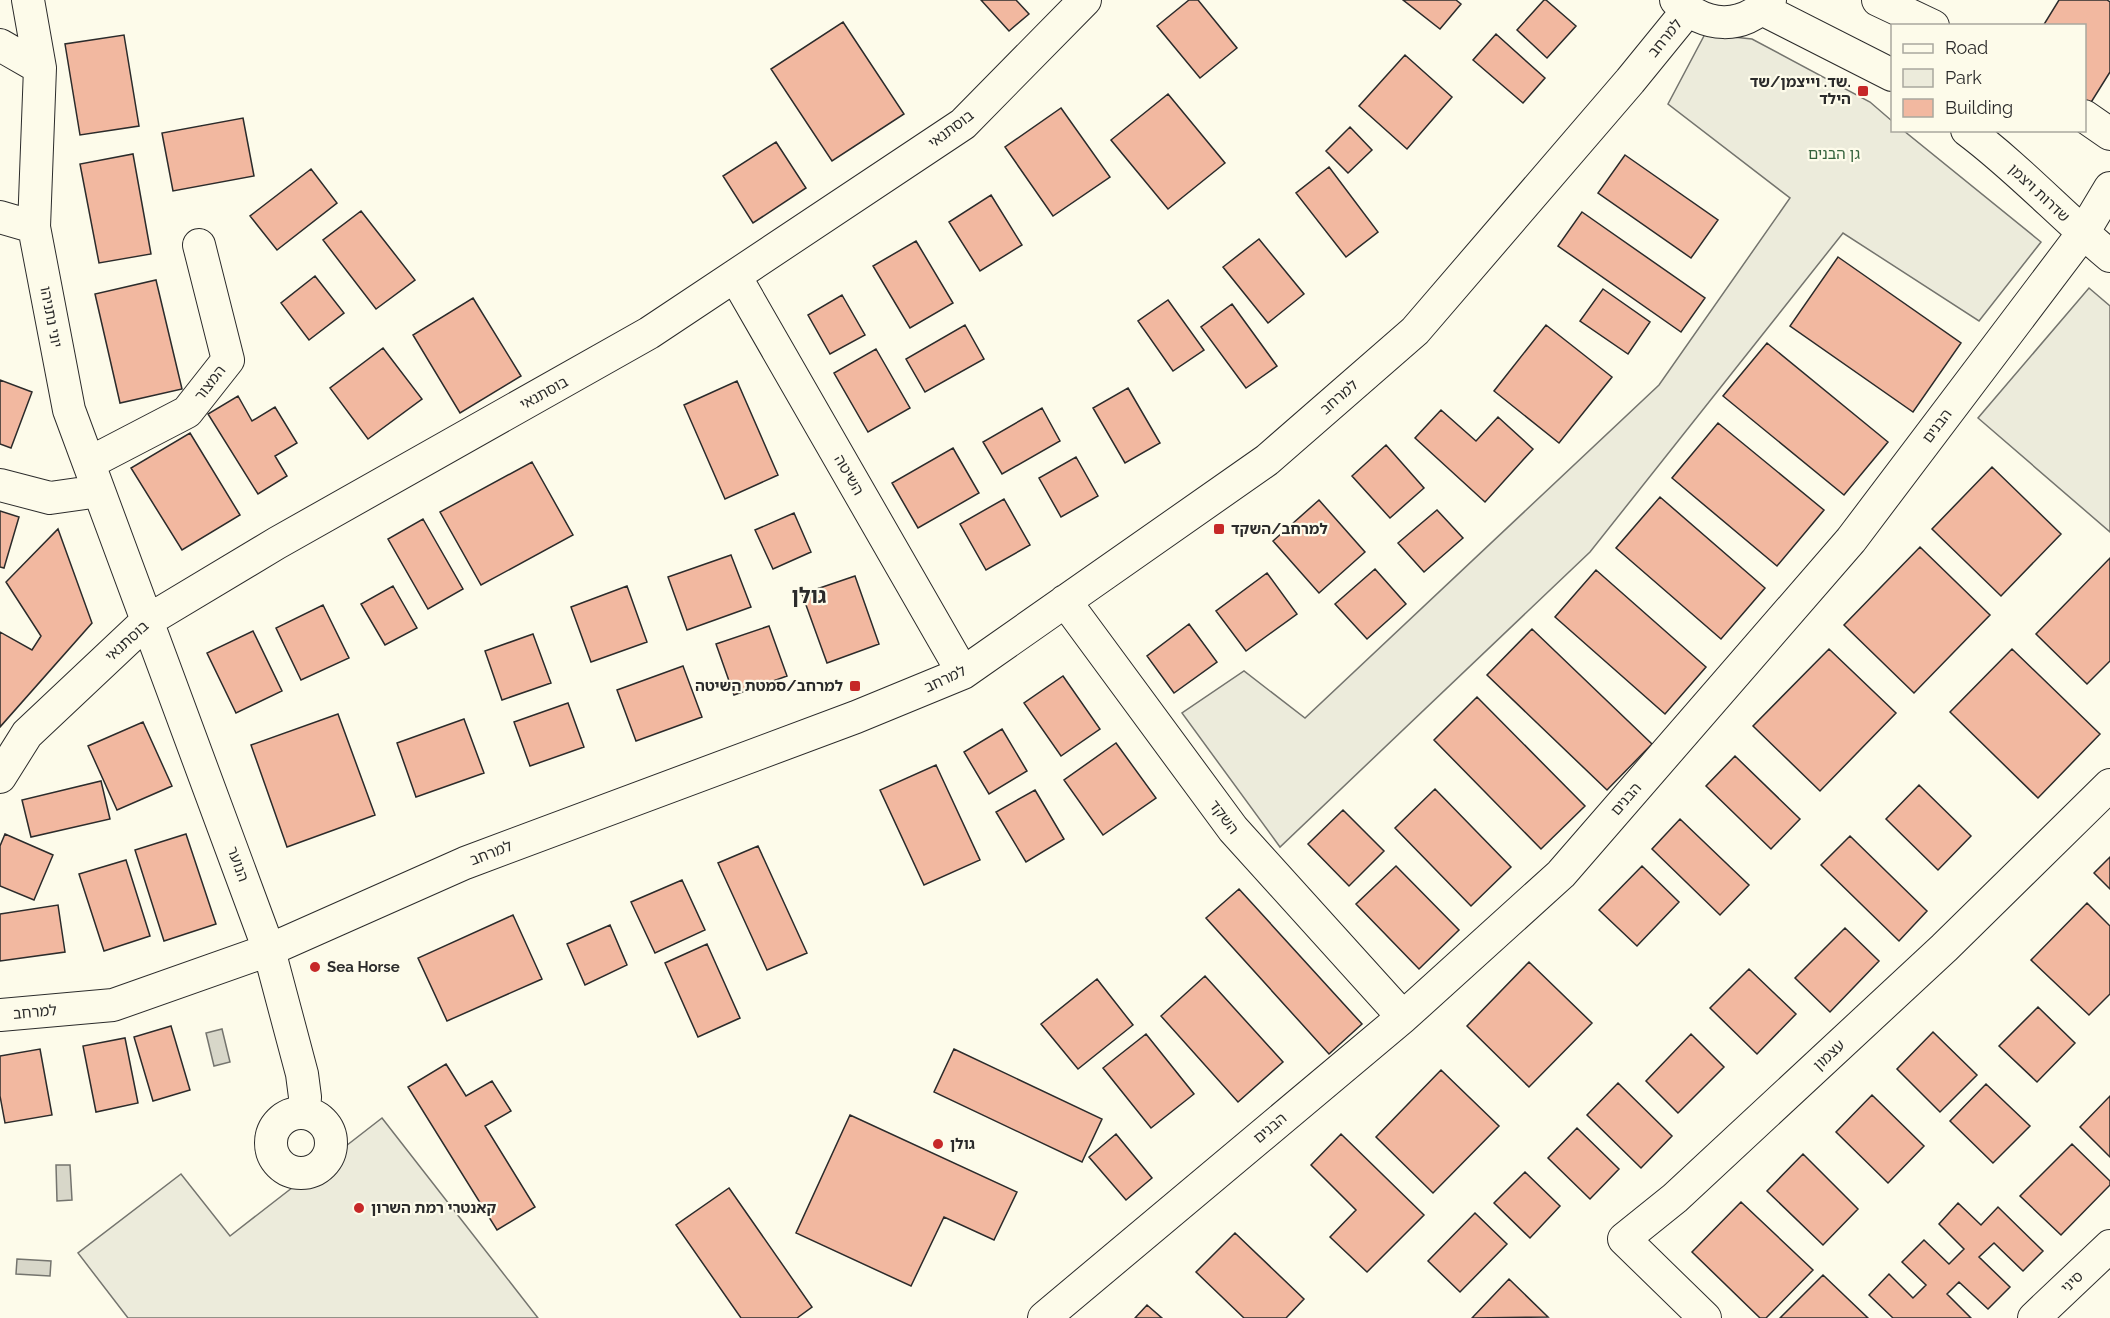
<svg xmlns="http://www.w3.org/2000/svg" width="2110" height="1318" viewBox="0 0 2110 1318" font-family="Raleway,'Noto Sans Hebrew',sans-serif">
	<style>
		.green { fill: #ecebdb; stroke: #74746e; stroke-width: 1.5 }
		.water { fill: #d8d7c9; stroke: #74746e; stroke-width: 1.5 }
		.building { fill: #f2b8a0; stroke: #2b2b2b; stroke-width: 1.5 }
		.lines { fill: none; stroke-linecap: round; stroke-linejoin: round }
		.minor-casing { stroke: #2b2b2b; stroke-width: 34 }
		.minor { stroke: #fdfbea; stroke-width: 32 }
		.poi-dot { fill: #c62828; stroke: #fdfbea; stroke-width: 2 }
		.labels { text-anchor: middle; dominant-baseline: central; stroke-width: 4.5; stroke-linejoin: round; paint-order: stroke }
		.street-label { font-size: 15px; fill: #2b2b2b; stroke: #fdfbea }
		.poi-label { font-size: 15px; font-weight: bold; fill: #2b2b2b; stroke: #fdfbea; text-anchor: start }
		.park-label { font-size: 15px; fill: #34623c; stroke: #fdfbea }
		.district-label { font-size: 21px; font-weight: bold; fill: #2b2b2b; stroke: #fdfbea }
	</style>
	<rect width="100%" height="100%" fill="#fdfbea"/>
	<path class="green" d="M1705 34 1752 39 1870 102 1892 121V130L1904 131 2041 242 1979 321 1843 233 1590 552 1280 847 1182 713 1244 671 1305 718 1659 385 1790 198 1668 104Z
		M2089 288 2110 306V532L1978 418Z
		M382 1118 538 1318H128L78 1253 181 1174 230 1236Z"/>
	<path class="water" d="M222 1029 230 1062 214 1066 206 1033Z
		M56 1165H70L72 1200 57 1201Z
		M17 1259 51 1261 50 1276 16 1274Z"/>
	<path class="building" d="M981 0H1016L1029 14 1009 31Z
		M1189 0H1198L1237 48 1200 78 1157 26Z
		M1403 0H1456L1461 4 1440 29Z
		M1544 0H1546L1576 26 1547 58 1517 30Z
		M2059 0H2107L2110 2V72L2090 104 2084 101V26H2043Z
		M843 22 904 114 832 161 771 69Z
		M1496 34 1545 78 1523 103 1473 60Z
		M124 35 139 126 80 135 65 44Z
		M1405 55 1452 97 1407 149 1359 106Z
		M1168 94 1225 163 1168 209 1111 140Z
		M1061 108 1110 177 1053 216 1005 147Z
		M243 118 254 176 173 191 162 133Z
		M1350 127 1372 150 1348 173 1326 151Z
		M776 142 806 188 753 223 723 176Z
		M133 154 151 254 99 263 80 164Z
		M1625 155 1718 220 1691 258 1598 193Z
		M1329 167 1378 232 1346 257 1296 193Z
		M311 169 337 203 277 250 250 216Z
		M991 195 1022 245 980 271 949 222Z
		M361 211 415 280 376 309 323 240Z
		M1582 212 1705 298 1681 332 1558 246Z
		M1259 239 1304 294 1268 323 1223 267Z
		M916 241 953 303 910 328 873 266Z
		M1838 257 1961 343 1913 412 1790 326Z
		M315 276 344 313 309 340 281 303Z
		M156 280 182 389 120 403 95 294Z
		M1603 289 1650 322 1628 354 1580 321Z
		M842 295 865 335 830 354 808 315Z
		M473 298 521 376 460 413 413 335Z
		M1168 300 1204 350 1173 371 1138 321Z
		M1232 304 1277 366 1246 388 1201 327Z
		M965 325 984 359 925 392 906 359Z
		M1546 325 1612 377 1559 443 1494 391Z
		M1767 343 1888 442 1844 495 1723 396Z
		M383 348 422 399 368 439 330 388Z
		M876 349 910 408 868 432 834 373Z
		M0 380 32 392 11 448 0 444Z
		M737 381 778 475 725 499 684 405Z
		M1128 388 1160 443 1125 463 1093 408Z
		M238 396 252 421 275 407 297 443 275 456 287 476 258 494 208 414Z
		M1042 408 1060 441 1002 474 983 442Z
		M1441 410 1476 441 1498 417 1533 449 1485 502 1415 438Z
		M1718 423 1824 510 1777 566 1672 478Z
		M190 433 240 515 182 550 131 468Z
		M1386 445 1424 488 1390 518 1352 476Z
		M953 448 979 493 918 528 892 483Z
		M1076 457 1098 496 1061 517 1039 478Z
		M532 462 573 535 481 585 440 512Z
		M1992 467 2061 534 2001 596 1932 529Z
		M1660 497 1765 588 1721 639 1616 548Z
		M1004 499 1030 545 986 570 960 524Z
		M1319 500 1365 552 1319 593 1273 541Z
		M1437 510 1463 538 1424 572 1398 543Z
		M0 511 19 517 4 568 0 567Z
		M794 513 811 552 773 569 755 530Z
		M423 519 463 589 428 609 388 539Z
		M58 529 92 623 0 727V632L32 650 41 636 6 582Z
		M1920 547 1990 615 1914 693 1844 625Z
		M731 555 751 607 687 630 668 577Z
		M2110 558V661L2087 684 2036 634Z
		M1375 569 1406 604 1367 639 1335 604Z
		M1596 570 1706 667 1665 714 1555 617Z
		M1267 573 1297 614 1246 651 1216 611Z
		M855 576 879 644 827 663 802 594Z
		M393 586 417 628 385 645 361 604Z
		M627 586 647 642 591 662 571 607Z
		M323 605 349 658 301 680 276 628Z
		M1189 624 1217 662 1174 693 1147 656Z
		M769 626 787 676 734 695 716 644Z
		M1532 629 1652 744 1607 790 1487 675Z
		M253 631 282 691 236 713 207 653Z
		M533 634 551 683 502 700 485 651Z
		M1829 649 1896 713 1820 791 1753 726Z
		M2012 649 2100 734 2038 798 1950 712Z
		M683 666 702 717 636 741 617 690Z
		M1063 676 1100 729 1061 756 1024 703Z
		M1477 697 1585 806 1541 849 1434 740Z
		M568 703 584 747 530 766 514 722Z
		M338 714 375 815 287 847 251 745Z
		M464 719 484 773 416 797 397 743Z
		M143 722 172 786 117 810 88 746Z
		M1002 729 1027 771 989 794 964 752Z
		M1116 743 1156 798 1103 835 1064 780Z
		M1735 756 1800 819 1771 849 1706 786Z
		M936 765 980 860 924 885 880 790Z
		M101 781 110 819 31 837 22 800Z
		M1919 785 1971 836 1938 870 1886 819Z
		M1435 789 1511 867 1471 906 1395 828Z
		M1035 790 1064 839 1026 862 996 812Z
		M1343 810 1384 851 1349 886 1308 844Z
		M1680 819 1749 885 1720 915 1652 849Z
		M5 834 53 855 34 900 0 886V846Z
		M186 834 216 924 164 941 135 850Z
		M1850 836 1927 911 1899 941 1821 865Z
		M758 846 807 953 767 970 718 863Z
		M2110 857V889L2094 873Z
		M126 860 150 936 104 951 79 874Z
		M1396 866 1459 930 1419 969 1356 904Z
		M1642 866 1679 902 1637 946 1599 910Z
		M682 880 705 930 655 953 631 902Z
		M1239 889 1362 1024 1329 1054 1206 918Z
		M2087 903 2110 926V994L2089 1015 2031 960Z
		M58 905 65 952 0 961V914Z
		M513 915 542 979 447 1021 418 958Z
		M610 925 627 965 585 985 567 944Z
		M1845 928 1879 961 1830 1012 1795 978Z
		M707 944 740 1018 698 1037 665 963Z
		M1529 962 1592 1023 1529 1087 1467 1026Z
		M1749 969 1796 1014 1757 1054 1710 1008Z
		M1205 976 1283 1062 1238 1102 1161 1016Z
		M1097 979 1133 1025 1078 1069 1041 1024Z
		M2038 1007 2075 1043 2037 1082 1999 1046Z
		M171 1026 190 1090 153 1101 134 1037Z
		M1933 1032 1977 1075 1940 1112 1897 1069Z
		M1146 1034 1194 1094 1151 1128 1103 1068Z
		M1691 1034 1724 1067 1678 1113 1646 1081Z
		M125 1038 138 1103 96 1112 83 1046Z
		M40 1049 52 1115 5 1123 0 1096V1056Z
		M954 1049 1102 1119 1082 1162 934 1092Z
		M446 1064 466 1096 492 1081 511 1111 485 1126 535 1207 497 1230 408 1087Z
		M1441 1070 1499 1126 1433 1193 1376 1137Z
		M1618 1083 1672 1136 1641 1168 1587 1115Z
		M1986 1084 2030 1126 1993 1163 1950 1121Z
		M1872 1095 1924 1146 1888 1183 1836 1132Z
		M2110 1096V1157L2080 1127Z
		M850 1115 1017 1192 994 1240 944 1217 911 1286 796 1233Z
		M1577 1128 1619 1169 1590 1199 1548 1158Z
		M1116 1134 1152 1178 1126 1200 1089 1157Z
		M1341 1134 1424 1215 1367 1272 1330 1237 1356 1210 1311 1165Z
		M2072 1144 2110 1181V1185L2061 1235 2020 1196Z
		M1803 1154 1858 1209 1823 1245 1767 1191Z
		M1525 1172 1560 1206 1530 1238 1494 1203Z
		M729 1188 812 1307 797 1318H741L676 1225Z
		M1741 1202 1813 1270 1766 1318H1760L1692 1252Z
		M1958 1203 1981 1225 1998 1207 2043 1251 2023 1271 1994 1243 1979 1257 2010 1287 1988 1309 1959 1282 1947 1294 1971 1318H1893L1869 1295 1889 1274 1913 1298 1926 1285 1902 1262 1924 1240 1949 1264 1964 1249 1939 1224Z
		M1475 1213 1507 1244 1460 1292 1428 1261Z
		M1235 1233 1304 1299 1286 1318H1244L1196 1272Z
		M1823 1275 1868 1318H1780Z
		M1509 1279 1548 1317 1472 1318Z
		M1147 1305 1162 1318H1135Z"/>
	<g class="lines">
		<defs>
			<path id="minor" d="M28 0 40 68 34 227 69 410 269 950 302 1074 305 1097 304 1113
				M1676 0C1705 28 1742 31 1770 0
				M1878 0 1933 26
				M1762 9 1892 75
				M0 45 40 68
				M2084 116 2110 134
				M1967 130C2018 168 2061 215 2110 256
				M0 217 34 227
				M735 276 963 673
				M89 463 187 412 228 360 199 245
				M0 485 50 498 99 491
				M1065 601 1233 829 1403 1017
				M0 777 27 734 147 621 277 543 649 333 963 124 1085 0
				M0 1015 113 1005 269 950 465 863 856 717 963 673 1267 460 1415 331 1630 81 1687 11
				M271 1143a30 30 0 1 1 60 0a30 30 0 1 1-60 0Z
				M1044 1318 1403 1017 1561 874 1851 540 2083 233 2110 188
				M1705 1318 1624 1239 1675 1198 1944 948 2110 785
				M2034 1318 2110 1246"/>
		</defs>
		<use href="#minor" class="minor-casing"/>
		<use href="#minor" class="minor"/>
	</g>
	<g class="poi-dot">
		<rect x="1857" y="85" width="12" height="12" rx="3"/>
		<rect x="1213" y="523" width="12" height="12" rx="3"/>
		<rect x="849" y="680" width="12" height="12" rx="3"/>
		<circle cx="315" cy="967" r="6"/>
		<circle cx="938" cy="1144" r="6"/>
		<circle cx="359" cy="1208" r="6"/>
	</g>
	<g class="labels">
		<g class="street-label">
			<text transform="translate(1665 38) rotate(-51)">למרחב</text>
			<text transform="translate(951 129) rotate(-37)">בוסתנאי</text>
			<text transform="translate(2039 193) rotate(43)">שדרות ויצמן</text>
			<text transform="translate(51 317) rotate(79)">יוני נתניהו</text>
			<text transform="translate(210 383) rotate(-52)">המצור</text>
			<text transform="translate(544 393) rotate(-29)">בוסתנאי</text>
			<text transform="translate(1339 397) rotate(-41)">למרחב</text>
			<text transform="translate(1937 426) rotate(-53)">הבנים</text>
			<text transform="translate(849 475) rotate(60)">השיטה</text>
			<text transform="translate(127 641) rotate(-42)">בוסתנאי</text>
			<text transform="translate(945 679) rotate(-25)">למרחב</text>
			<text transform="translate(1626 799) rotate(-49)">הבנים</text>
			<text transform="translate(1224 817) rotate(53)">השקד</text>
			<text transform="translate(491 853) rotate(-21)">למרחב</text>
			<text transform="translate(238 864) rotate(70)">הנוער</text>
			<text transform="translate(35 1012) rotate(-5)">למרחב</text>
			<text transform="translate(1829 1055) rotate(-43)">עצמון</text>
			<text transform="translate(1270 1128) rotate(-40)">הבנים</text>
			<text transform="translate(2072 1282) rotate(-43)">סיני</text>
		</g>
		<g class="poi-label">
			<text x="1851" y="82" text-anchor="end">שד. וייצמן/שד.<tspan x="1851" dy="17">הילד</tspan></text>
			<text x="1231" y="529">למרחב/השקד</text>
			<text x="843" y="686" text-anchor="end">למרחב/סמטת השיטה</text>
			<text x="327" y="967">Sea Horse</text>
			<text x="950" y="1144">גולן</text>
			<text x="371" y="1208">קאנטרי רמת השרון</text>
		</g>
		<g class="park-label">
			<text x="1834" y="154">גן הבנים</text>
		</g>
		<g class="district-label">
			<text x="809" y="595">גולן</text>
		</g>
	</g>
	<rect x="1891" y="24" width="195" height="108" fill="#fdfbea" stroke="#a9a89e" stroke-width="1.5"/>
	<rect x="1903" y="44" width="30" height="9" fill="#fdfbea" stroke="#a9a89e" stroke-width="1.5"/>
	<text x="1945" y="54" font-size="18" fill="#2b2b2b">Road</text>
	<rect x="1903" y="69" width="30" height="18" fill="#ecebdb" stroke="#a9a89e" stroke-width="1.5"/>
	<text x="1945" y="84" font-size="18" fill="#2b2b2b">Park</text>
	<rect x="1903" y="99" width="30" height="18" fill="#f2b8a0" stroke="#a9a89e" stroke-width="1.5"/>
	<text x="1945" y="114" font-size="18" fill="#2b2b2b">Building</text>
</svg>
